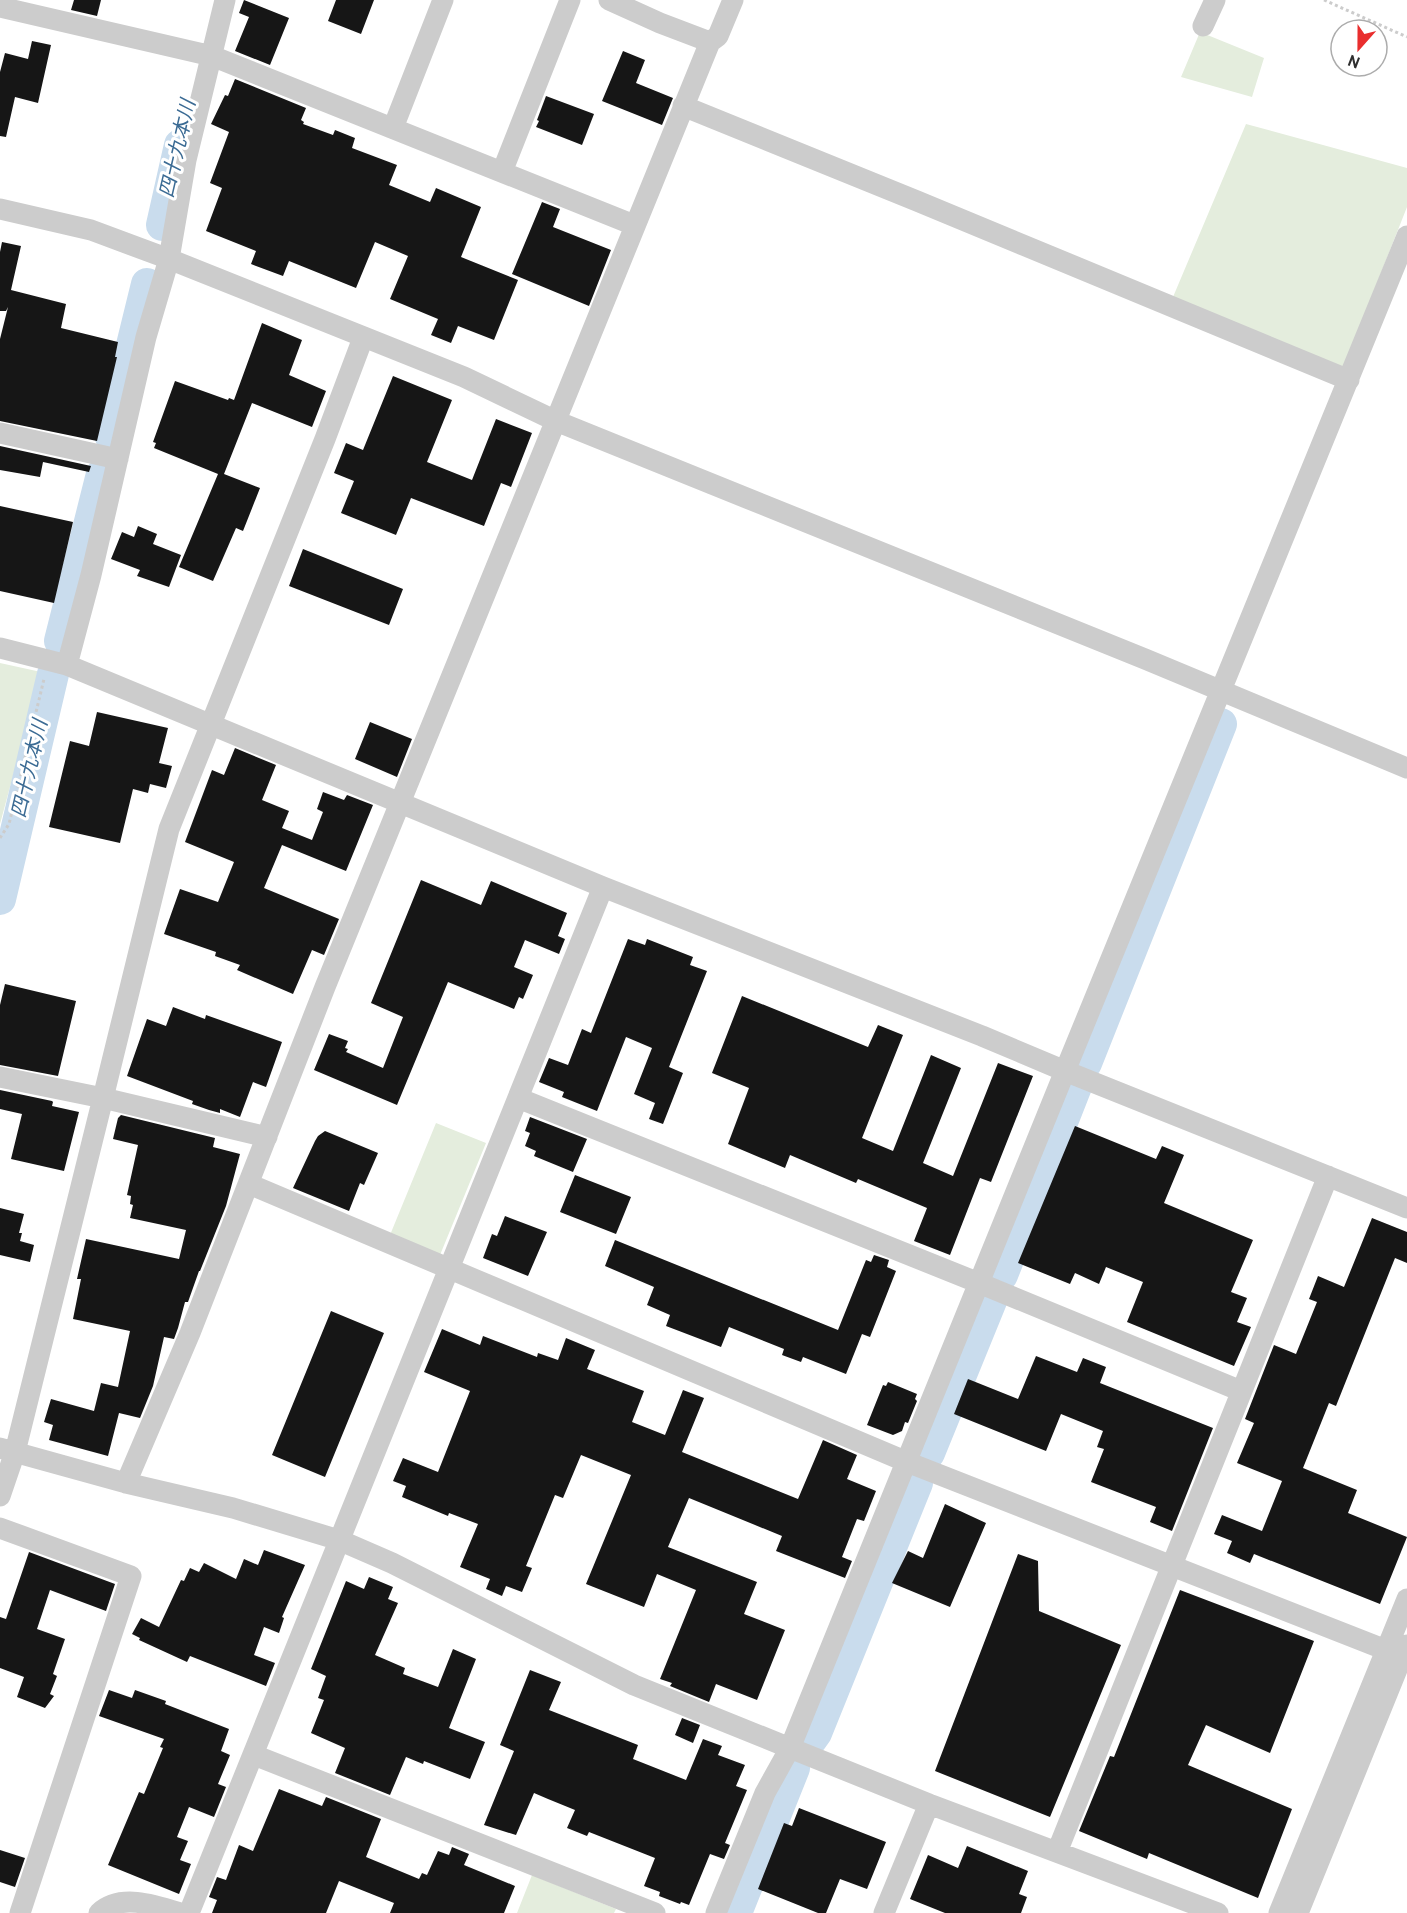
<svg xmlns="http://www.w3.org/2000/svg" width="1407" height="1913" viewBox="0 0 1407 1913" font-family="Overpass,'Noto Sans JP',sans-serif">
	<style>
		.green { fill: #e4eddd }
		.lines { fill: none; stroke-linecap: round; stroke-linejoin: round }
		.river { stroke: #c9dced; stroke-width: 32 }
		.building { fill: #161616 }
		.path { stroke: #ccc; stroke-width: 3; stroke-dasharray: 3 3; stroke-linecap: butt }
		.minor { stroke: #ccc; stroke-width: 21 }
		.labels { text-anchor: middle; dominant-baseline: central; stroke-width: 6; stroke-linejoin: round; paint-order: stroke }
		.water-label { font-size: 20px; font-style: italic; fill: #3b6b94; stroke: #fff }
	</style>
	<rect width="100%" height="100%" fill="#fff"/>
	<path class="green" d="M1200 32 1264 58 1252 97 1181 77Z
		M1246 124 1407 168V207L1343 369 1173 297Z
		M0 663 41 672 0 824Z
		M436 1123 486 1143 440 1255 390 1235Z
		M532 1875 616 1909 614 1913H517Z"/>
	<g class="lines">
		<path class="river" d="M162 225 180 145
			M110 435 147 284
			M60 641 102 474
			M0 899 53 674
			M1086 1063 1221 724
			M1002 1275 1077 1084
			M929 1453 993 1296
			M811 1740 816 1733 917 1483
			M736 1913 794 1768"/>
	</g>
	<path class="building" d="M74 0H101L97 16 71 10Z
		M244 0 289 18 270 65 235 51 249 17 239 13Z
		M336 0H374L361 34 328 21Z
		M32 41 51 45 38 103 15 97 6 137 0 136V72L5 53 28 59Z
		M623 51 645 60 636 83 673 98 662 125 602 101Z
		M235 79 306 108 301 120 304 122 303 124 333 135 335 130 355 138 352 148 397 165 389 185 430 202 436 188 481 207 461 257 518 280 494 340 458 326 451 343 431 335 438 319 390 299 408 256 375 242 356 288 289 261 283 276 251 264 256 251 206 231 222 188 210 183 229 132 211 124 225 95 228 96Z
		M546 96 594 114 582 145 536 127 539 121 537 120Z
		M542 202 560 209 553 227 611 250 589 306 512 274Z
		M2 242 21 246 11 290 66 304 61 328 118 342 115 357H117L97 441 0 421V339L8 307 6 311H0V252Z
		M262 323 302 340 289 375 326 391 312 427 252 403 224 474 260 488 243 531 236 528 213 581 179 567 218 474 154 448 156 443 153 442 175 381 228 400 229 398 234 400Z
		M393 376 452 400 427 462 472 480 496 419 532 433 511 487 501 483 484 526 411 498 396 535 341 513 354 481 334 473 346 443 363 450Z
		M0 446 91 466 89 472 43 462 40 477 0 470Z
		M0 506 73 522 54 603 0 591Z
		M138 526 157 534 153 544 181 555 169 587 137 576 140 570 111 559 122 532 134 537Z
		M303 549 403 589 389 625 289 586Z
		M97 712 168 728 159 763 172 766 166 788 150 784 148 793 133 789 120 843 49 827 70 741 89 746Z
		M370 722 412 739 397 777 355 759Z
		M235 748 276 765 262 800 289 811 282 828 312 840 323 812 317 809 323 792 344 800 347 795 373 805 346 871 282 845 264 888 339 919 324 955 312 950 293 994 237 970 240 965 215 956 216 952 164 934 180 889 218 902 234 862 185 842 212 770 224 775Z
		M421 880 481 905 491 881 567 913 558 936 565 939 559 954 525 940 514 967 533 975 523 999 519 997 514 1009 448 982 397 1105 314 1070 329 1034 348 1041 345 1048 348 1049 346 1052 383 1068 403 1017 371 1003Z
		M628 939 645 945 647 939 693 957 690 965 707 971 669 1067 683 1073 663 1124 649 1119 655 1103 634 1094 652 1048 626 1037 597 1111 562 1097 564 1092 539 1082 549 1058 568 1065 582 1029 591 1033Z
		M5 984 76 1001 58 1076 0 1065V1005Z
		M742 996 868 1047 878 1025 903 1035 862 1138 893 1151 931 1055 961 1068 923 1163 953 1176 998 1063 1033 1076 991 1182 980 1178 950 1255 914 1241 927 1208 858 1179 856 1183 790 1155 785 1168 728 1144 749 1088 712 1073Z
		M173 1007 205 1019 206 1015 282 1042 266 1087 253 1082 240 1117 220 1109V1113L209 1110 192 1104 193 1101 127 1076 147 1019 166 1026Z
		M0 1090 52 1101 53 1102 52 1106 79 1112 64 1171 11 1159 22 1114 0 1109Z
		M121 1115 215 1138 213 1147 240 1154 226 1206 200 1271H199L188 1302H185L178 1328 174 1339 164 1337 153 1386 140 1418 119 1413 108 1456 49 1440 53 1425 44 1422 51 1399 94 1411 101 1383 118 1387 130 1331 73 1319 81 1279H77L86 1239 179 1259 186 1230 130 1218 133 1205 130 1204 131 1196 127 1195 138 1145 113 1139 118 1118Z
		M530 1117 587 1139 573 1172 534 1156 536 1151 525 1146 530 1133 525 1131Z
		M1075 1126 1156 1159 1162 1146 1184 1155 1164 1203 1253 1240 1231 1292 1247 1298 1237 1322 1251 1327 1234 1366 1127 1322 1143 1282 1106 1267 1099 1284 1075 1273 1070 1284 1018 1263Z
		M325 1131 378 1153 364 1185 360 1183 349 1211 293 1188 315 1141 318 1136Z
		M575 1175 631 1197 616 1234 560 1212Z
		M0 1208 24 1214 19 1233H22L20 1241 34 1245 30 1262 0 1255Z
		M505 1216 547 1232 528 1276 483 1258 492 1234 497 1236Z
		M1372 1218 1407 1232V1263L1395 1258 1336 1406 1329 1403 1303 1468 1357 1490 1348 1513 1407 1537 1380 1604 1254 1554 1250 1563 1227 1553 1232 1541 1214 1534 1222 1515 1262 1531 1282 1481 1237 1463 1254 1423 1245 1419 1274 1345 1296 1354 1317 1302 1309 1299 1318 1276 1344 1287Z
		M615 1240 838 1330 866 1260 871 1262 874 1255 889 1260 887 1267 896 1271 870 1337 862 1334 846 1374 803 1357 801 1362 782 1355 784 1349 729 1327 721 1347 666 1326 670 1315 647 1305 654 1287 605 1266Z
		M331 1311 384 1333 325 1477 272 1455Z
		M442 1329 480 1345 483 1336 537 1357 538 1353 558 1360 566 1338 595 1350 587 1369 644 1391 632 1422 665 1435 683 1390 704 1398 682 1452 798 1499 823 1440 857 1455 847 1479 876 1491 864 1521 857 1519 842 1557 852 1561 845 1578 776 1551 782 1536 689 1498 668 1547 757 1582 744 1614 785 1630 757 1700 716 1684 709 1702 670 1686 672 1683 660 1679 696 1590 657 1574 644 1607 586 1584 631 1475 581 1455 563 1498 555 1495 526 1566 532 1568 522 1592 506 1586 502 1596 486 1589 490 1579 460 1567 478 1524 449 1513 448 1516 402 1497 406 1486 393 1481 403 1458 438 1472 470 1391 424 1372Z
		M1036 1356 1077 1372 1083 1358 1106 1367 1100 1383 1213 1428 1172 1531 1150 1522 1156 1507 1091 1482 1104 1449 1097 1447 1103 1431 1061 1414 1046 1451 954 1414 968 1379 1018 1399Z
		M888 1382 917 1394 915 1399 917 1401 908 1423 905 1422 902 1431 893 1435 867 1425 883 1385 886 1386Z
		M945 1504 986 1523 950 1607 892 1583 908 1551 923 1558Z
		M264 1550 305 1565 282 1617 284 1618 279 1633 264 1627 254 1655 275 1663 266 1686 190 1656 187 1662 139 1640 140 1638 132 1634 141 1618 159 1627 181 1580 184 1581 190 1568 199 1572 204 1563 236 1579 244 1559 258 1565Z
		M29 1552 115 1584 106 1611 50 1590 37 1629 65 1639 53 1674 57 1676 50 1694 54 1696 45 1708 17 1697 24 1677 0 1668V1617L6 1619Z
		M1018 1554 1038 1561 1039 1611 1121 1645 1050 1817 935 1771Z
		M369 1577 393 1587 388 1599 398 1603 375 1655 405 1668 403 1674 438 1687 453 1649 476 1659 449 1728 485 1742 470 1779 424 1761 423 1764 406 1757 390 1795 335 1773 345 1748 311 1733 324 1700 318 1698 326 1676 311 1669 346 1581 364 1589Z
		M1180 1590 1314 1641 1270 1753 1206 1725 1188 1765 1292 1809 1258 1898 1149 1853 1147 1859 1079 1831 1110 1756 1114 1757Z
		M530 1670 561 1682 549 1710 638 1745 633 1759 686 1780 703 1739 722 1746 718 1755 745 1765 736 1786 747 1790 725 1843 730 1845 724 1859 710 1854 689 1905 681 1902 680 1904 659 1896 660 1892 644 1886 655 1858 589 1832 587 1836 567 1828 575 1810 548 1799 534 1793 516 1835 484 1825 514 1751 500 1745Z
		M109 1690 132 1698 135 1690 166 1701 165 1704 229 1729 221 1751 230 1755 218 1784 226 1787 214 1817 189 1807 177 1837 188 1841 180 1860 191 1864 179 1894 108 1865 139 1792 144 1794 163 1748 160 1747 164 1739 99 1716Z
		M682 1718 700 1725 693 1743 675 1735Z
		M279 1789 322 1806 326 1797 381 1819 366 1857 419 1879 422 1873 427 1875 438 1851 449 1855 452 1847 469 1854 464 1865 515 1886 504 1913H390L394 1903 339 1881 326 1913H212L217 1900 209 1897 217 1877 226 1880 239 1845 253 1851Z
		M799 1808 886 1842 867 1889 840 1879 826 1913H818L758 1889 784 1823 792 1826Z
		M967 1846 1028 1871 1019 1894 1027 1897 1021 1913H945L910 1899 928 1855 958 1868Z
		M0 1850 25 1858 15 1887 0 1882Z"/>
	<g class="lines">
		<path class="path" d="M1324 0 1407 37
			M0 838 9 824 44 679"/>
		<path class="minor" d="M0 7 212 56 634 225
			M1203 26 1215 0
			M710 42 718 36 733 0
			M683 106 917 201 1349 380
			M393 128 443 0
			M502 172 570 0
			M0 209 91 230 169 259 464 377 556 421 1145 659 1407 768
			M0 433 118 459
			M0 648 67 665 603 887 982 1036 1065 1071 1407 1208
			M67 665 91 575 146 337 169 259 186 160 225 0
			M0 1077 103 1098 169 829 325 439 363 338
			M518 1098 979 1283 1241 1391
			M249 1184 907 1462 1386 1650
			M0 1448 126 1483 233 1508 339 1540 392 1563 634 1685 790 1748 1065 1071 1407 236
			M126 1483 190 1333 325 987 710 42 660 23 609 0
			M0 1496 15 1452 103 1098 267 1137
			M0 1528 131 1576 20 1913
			M254 1755 655 1913
			M1057 1852 1328 1176
			M99 1913C120 1893 155 1905 180 1913
			M189 1913 603 887
			M716 1913 765 1793 790 1748 929 1804 1218 1913
			M884 1913 929 1804
			M1279 1913 1407 1599
			M1298 1913 1407 1645"/>
	</g>
	<g class="labels">
		<g class="water-label">
			<text transform="translate(179 149) rotate(-77)">四十九本川</text>
			<text transform="translate(31 769) rotate(-77)">四十九本川</text>
		</g>
	</g>
	<g transform="translate(1359 48) rotate(201)"><circle r="28" fill="#ffffff" stroke="#acacac" stroke-width="1.5"/>
	<path d="M0-4.5L10 22L0 15L-10 22Z" fill="#e92e2e"/>
	<text y="-9" font-size="16" font-weight="bold" text-anchor="middle" fill="#2f2f2f">N</text>
	</g>
</svg>
